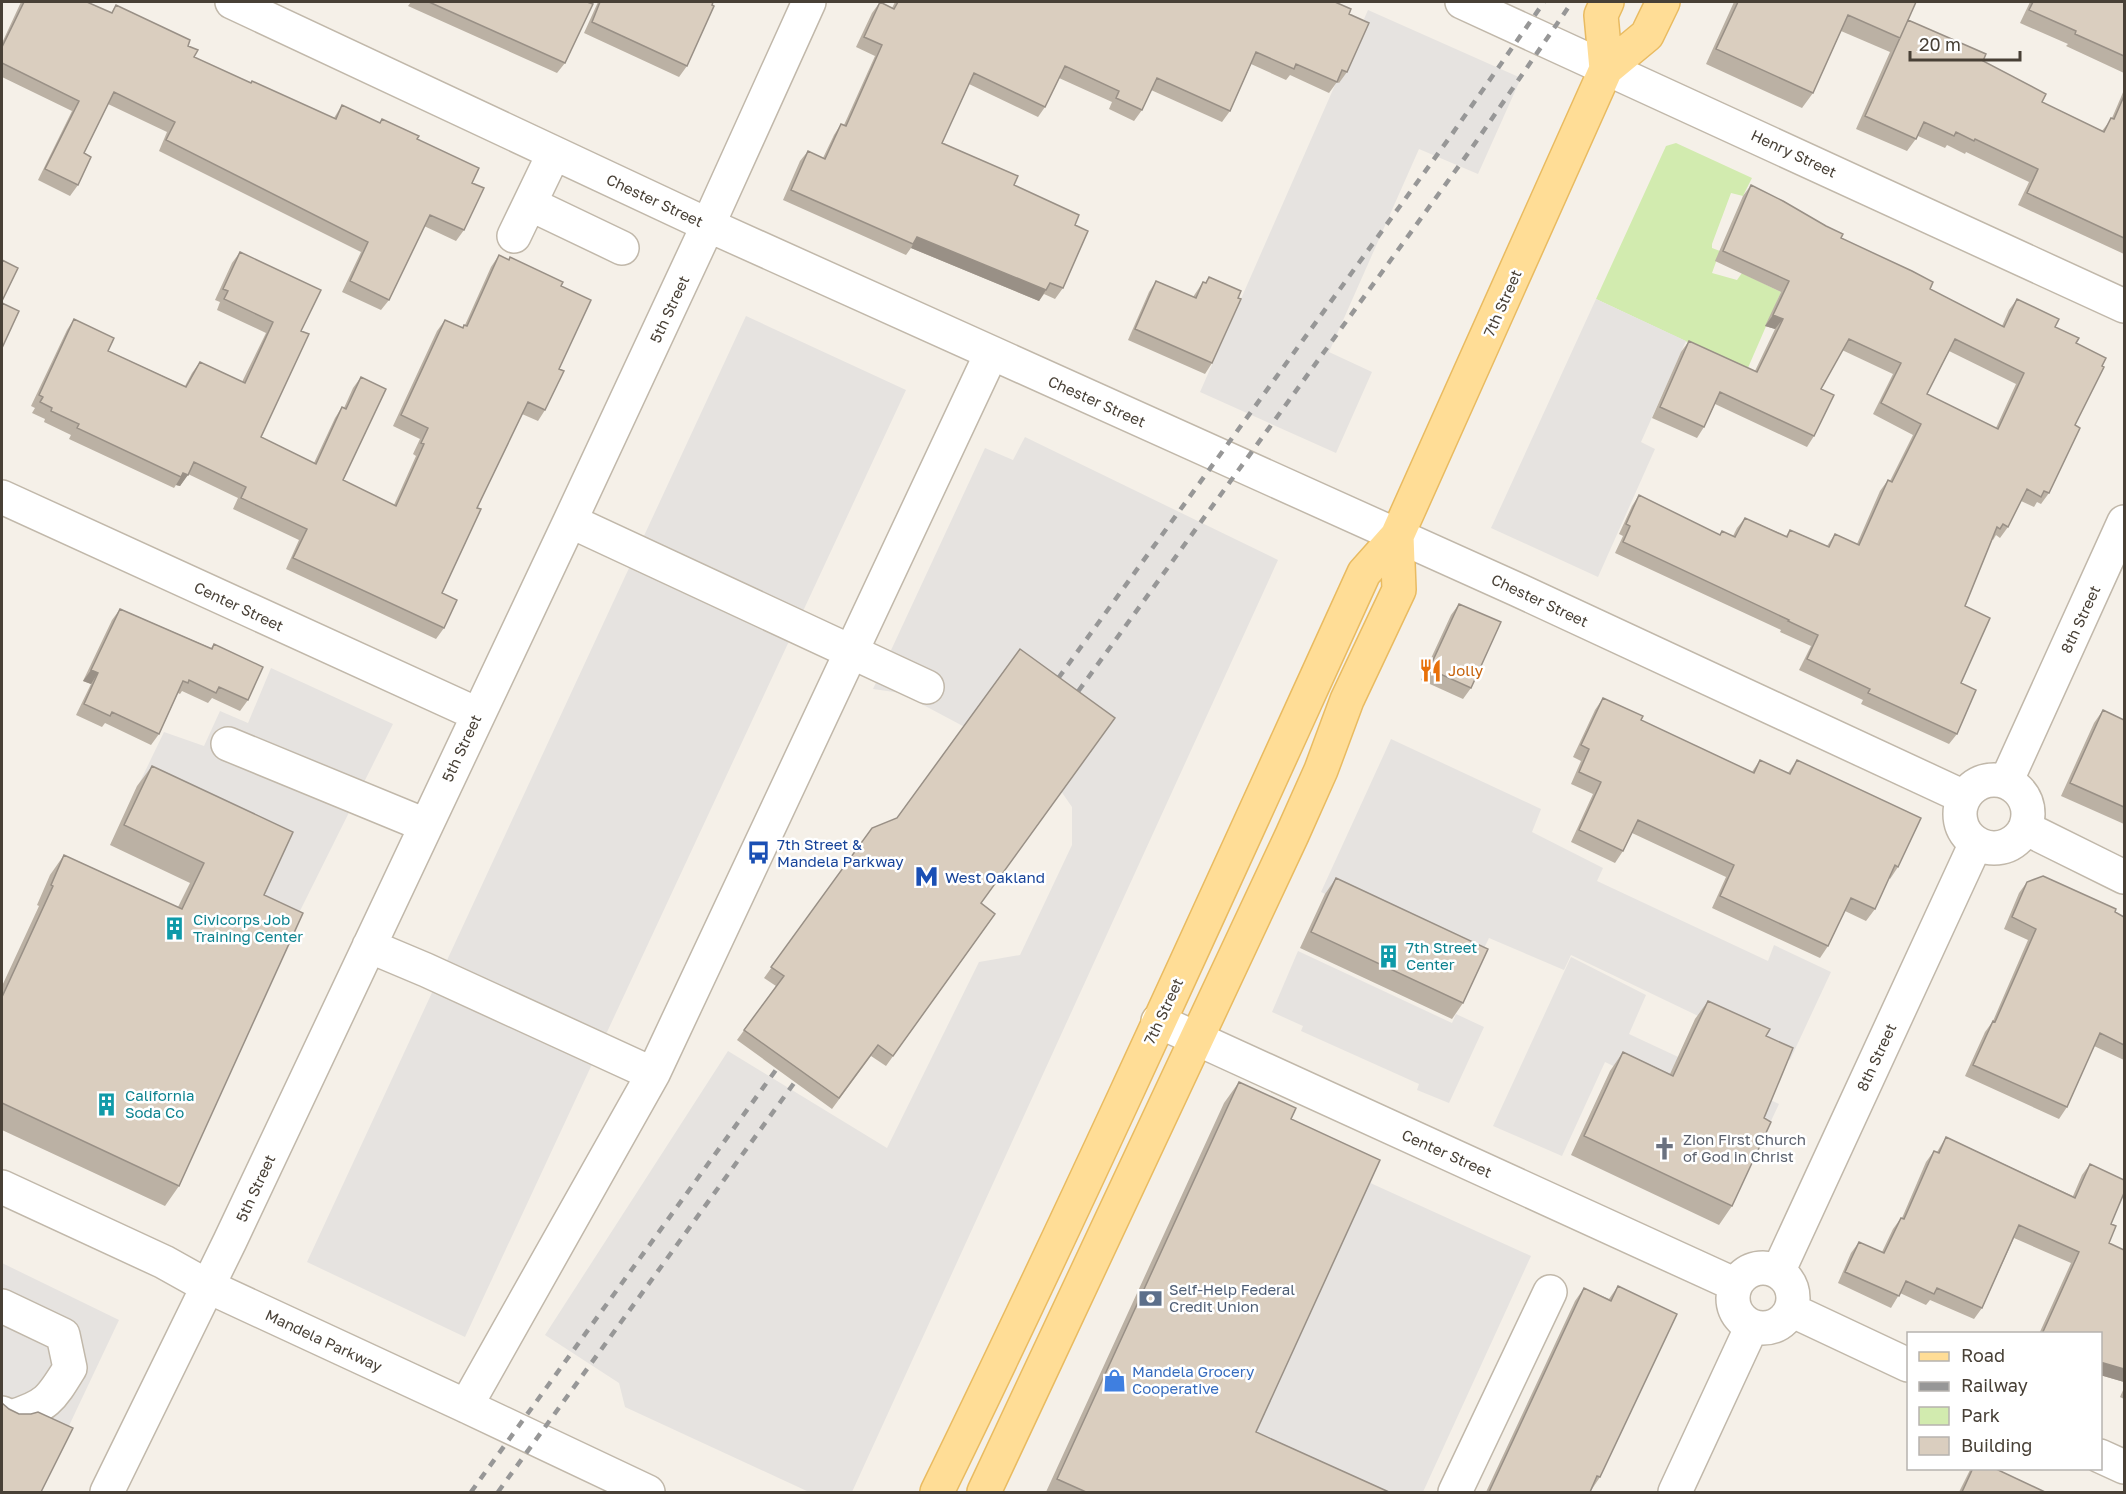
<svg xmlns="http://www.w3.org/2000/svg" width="2126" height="1494" viewBox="0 0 2126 1494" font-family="'Golos Text',sans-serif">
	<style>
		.green { fill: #d2ebaf }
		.parking { fill: #e6e3e0 }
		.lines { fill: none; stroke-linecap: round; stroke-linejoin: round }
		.minor-casing { stroke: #c1b8aa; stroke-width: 36 }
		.major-casing { stroke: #e9bb61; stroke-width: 36 }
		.minor { stroke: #fff; stroke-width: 33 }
		.major { stroke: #ffdd96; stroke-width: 33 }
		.rail { stroke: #979797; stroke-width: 4.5; stroke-dasharray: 8 8; stroke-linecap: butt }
		.wall { fill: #bbb1a4; fill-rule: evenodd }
		.shaded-wall { fill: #999086 }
		.building { fill: #dacebf; stroke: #999086; stroke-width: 1.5; fill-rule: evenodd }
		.labels { text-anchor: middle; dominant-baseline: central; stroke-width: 5; stroke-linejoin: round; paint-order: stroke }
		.street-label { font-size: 15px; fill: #484036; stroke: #fff }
		.food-label { font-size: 15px; fill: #c56008; stroke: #fff; text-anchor: start }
		.transit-label { font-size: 15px; fill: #164399; stroke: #fff; text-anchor: start }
		.culture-label { font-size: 15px; fill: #0d838f; stroke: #fff; text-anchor: start }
		.worship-label { font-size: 15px; fill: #5b616d; stroke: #fff; text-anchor: start }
		.service-label { font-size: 15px; fill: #4e5e75; stroke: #fff; text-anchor: start }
		.shop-label { font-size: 15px; fill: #366cbe; stroke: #fff; text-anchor: start }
	</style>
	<rect width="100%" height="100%" fill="#f5f0e8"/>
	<path class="green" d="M1676 143 1752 178 1743 196 1731 193 1712 244V248L1720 251 1712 273 1737 280 1742 273 1781 292 1747 370 1596 299 1666 146Z"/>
	<path class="parking" d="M1368 10 1521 78 1478 174 1419 149 1329 352 1372 372 1336 453 1200 392Z
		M1596 299 1686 341 1641 442 1655 449 1598 577 1491 528Z
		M746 316 906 390 465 1337 307 1262Z
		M1025 437 1278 560 852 1492H809L625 1407 619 1383 545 1335 728 1051 887 1148 979 962 1020 955 1072 845V807L1047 771 901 693 873 689 985 448 1013 460Z
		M271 668 393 724 289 933 138 786 164 732 204 746 220 711 248 723Z
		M1391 739 1541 809 1532 832 1603 868 1597 881 1768 961 1774 945 1831 972 1790 1060 1571 955 1564 970 1489 938 1476 965 1321 892Z
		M1298 951 1452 1023 1456 1014 1484 1027 1449 1103 1417 1090 1419 1084 1301 1031 1303 1026 1272 1012Z
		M1571 957 1646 995 1629 1034 1779 1104 1763 1138 1605 1062 1562 1156 1493 1126Z
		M1366 1181 1531 1256 1423 1492H1329L1241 1452Z
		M2 1263 119 1320 58 1449 2 1423Z"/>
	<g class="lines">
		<defs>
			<path id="minor" d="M232 2 708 225 1516 589 1964 797
				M1462 2 2124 306
				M530 204 622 248
				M514 236 554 153
				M2 497 477 714
				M570 521 927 687
				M228 744 425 825
				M1960 814a34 34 0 1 1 68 0a34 34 0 1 1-68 0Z
				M2006 782 2124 522
				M2025 828 2124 877
				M369 946 426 970 653 1074
				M1158 1021 1736 1285
				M2 1187 164 1262 207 1286 466 1406 648 1492
				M1733 1298a30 30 0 1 1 60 0a30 30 0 1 1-60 0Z
				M1778 1272 1976 843
				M2 1306 63 1335 70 1368C51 1399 47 1406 11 1417L2 1413
				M1791 1310 1908 1365
				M466 1406 653 1074 991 354
				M2100 1456 2124 1467
				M107 1492 230 1241 570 521 708 225 809 2
				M1455 1492 1550 1292
				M1675 1492 1752 1326"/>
			<path id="major" d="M1606 69 1601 15 1607 2
				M937 1492C1085 1189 1224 880 1364 573L1397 536 1606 69 1647 35 1663 2
				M984 1492 1292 835 1321 770 1347 700 1399 590 1397 536"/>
		</defs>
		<use href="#minor" class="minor-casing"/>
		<use href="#major" class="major-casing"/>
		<use href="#minor" class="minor"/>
		<use href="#major" class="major"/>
		<path class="rail" d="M1049 691 1450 137 1544 2
			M1069 704 1469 152 1572 2
			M471 1492 786 1056
			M498 1492 805 1068"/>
	</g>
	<path class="wall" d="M21 2H87L111 13 116 5 188 46 194 57 250 83 334 118 342 105 380 123 382 119 417 139 472 183 464 230 456 241 424 226 389 300 381 310 342 292 361 252 159 151 167 132 108 104 84 153 78 185 70 196 38 180 72 111 2 77V43Z
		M411 2H587L565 63 557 73 408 6Z
		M598 2H713L687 66 679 77 584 33Z
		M880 2 892 8 895 2H1335L1349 14 1347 72 1339 83 1337 82 1329 93 1290 75 1286 80 1251 64 1230 111 1222 122 1151 90 1142 110 1134 121 1109 109 1112 102 1059 78 1045 107 1038 117 969 84 942 143 1014 185 1075 225 1063 288 1055 299 1044 294 1039 301 911 248 906 255 783 200 800 161 808 151 823 158 834 135 841 124 844 125 875 56 856 47 872 13Z
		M1734 2H1916L1908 20 1983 61 2042 102 2102 131 2112 118 2124 90V254L2018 205 2029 182 1966 152 1965 154 1947 145 1945 148 1918 136 1907 151 1856 129 1890 52 1841 31 1813 93 1802 108 1706 64Z
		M2030 2H2124V73L2066 46 2068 44 2020 23Z
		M1751 185 1930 289 2002 326 2009 310 2017 299 2076 343 2075 425 2049 493 2041 504 2037 502 2034 507 2021 501 2008 527 2000 538 1996 535 1993 540 1992 539 1965 606 1957 734 1949 744 1861 704 1863 700 1799 670 1811 646 1780 632 1781 630 1615 553 1623 536 1619 534 1632 506 1639 495 1720 535 1722 531 1733 536 1737 528 1745 518 1786 536 1790 530 1827 546 1835 534 1857 544 1880 491 1888 480 1890 481 1913 435 1873 414 1893 374 1842 350 1821 389 1814 436 1807 447 1715 404 1704 427 1697 438 1652 418 1681 352 1689 341 1755 371 1775 329 1765 326 1781 292 1715 261 1743 196ZM1949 351 2016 384 1996 428 1927 394Z
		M240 252 301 331 261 437 314 463 335 418 342 407 344 408 353 388 361 377 343 480 394 505 416 456 413 454 420 439 393 426 437 331 445 320 462 328 465 325 491 267 499 255 561 286 559 369 545 410 538 421 522 414 477 508 442 593 444 628 436 639 286 569 299 540 233 509 238 498 188 474 180 486 176 485 174 488 69 439 71 435 44 422 45 419 32 413 35 408 31 406 67 330 74 319 108 351 185 386 192 373 200 362 242 382 266 333 217 310 220 302 215 300 232 263Z
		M1209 277 1212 363 1205 374 1128 340 1149 292 1156 281 1193 297 1203 282 1205 283Z
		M1459 604 1471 688 1463 699 1421 680 1451 615Z
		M120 609 211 648 214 644 248 700 240 711 212 698 208 703 182 691 180 694 178 693 159 734 151 745 105 723 102 727 76 715 91 684 83 681 112 620Z
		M1603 698 1641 720 1752 772 1760 760 1788 773 1797 760 1898 867 1890 879 1889 878 1875 909 1866 921 1845 911 1828 946 1820 958 1712 908 1726 877 1632 833 1623 851 1615 863 1571 842 1593 794 1571 784 1581 761 1573 757 1595 710Z
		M2103 710 2124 720V824L2061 796 2094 723Z
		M152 766 264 895 179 1186 165 1206 2 1130V986L39 906 37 905 50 875 64 855 178 907 190 883 110 845 137 786Z
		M872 828 995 914 886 1066 871 1056 832 1109 737 1040 776 986 764 978Z
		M1336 878 1463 1003 1452 1019 1300 948 1325 894Z
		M2027 882 2115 912 2124 917V1060L2094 1046 2067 1107 2059 1119 1965 1076 1985 1032 1993 1021 2028 940 2004 929 2019 893Z
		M1708 1001 1766 1036 1764 1118 1732 1206 1719 1225 1571 1155 1610 1071 1623 1052 1670 1074 1695 1019Z
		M1239 1082 1291 1119 1256 1432 1389 1492H1046L1224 1103Z
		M1946 1137 2073 1196 2082 1175 2090 1164 2111 1224 2109 1243 2124 1250V1382L2100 1375V1334H2039L2071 1263 2014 1238 1982 1308 1974 1319 1930 1300 1926 1305 1900 1293 1891 1308 1838 1283 1851 1253 1859 1242 1882 1252 1893 1229 1901 1218H1902L1926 1162 1934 1151 1937 1152Z
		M1618 1286 1600 1477 1590 1492H1486L1575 1301 1584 1288 1609 1299Z
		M2124 1388V1399L2120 1397Z
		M1971 1468H1994L2045 1492H1959Z"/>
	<path class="shaded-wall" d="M917 237 1046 290 1039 301 911 248Z
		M1773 315 1783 319 1775 329 1765 326Z
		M183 473 188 475 180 486 176 485Z
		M91 670 98 673 91 684 83 681Z
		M2100 1362 2124 1369V1382L2100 1375Z"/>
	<path class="building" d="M24 2H87L112 13 116 5 190 40 188 46 198 50 194 57 251 83 252 81 336 119 342 105 380 123 382 119 419 136 417 139 479 168 472 183 484 188 464 230 430 215 389 300 350 281 368 242 166 140 175 122 114 92 84 153 91 157 78 185 45 169 79 101 2 63V47Z
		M429 2H587L593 4 565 63Z
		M600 2H713L712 5 714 6 687 66 592 22Z
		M880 2 894 9 898 2H1335L1351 9 1349 14 1369 23 1347 72 1342 70 1337 82 1296 64 1294 69 1256 52 1230 111 1157 78 1142 110 1116 98 1119 91 1065 66 1045 107 974 73 942 143 1018 176 1014 185 1079 215 1075 225 1088 231 1063 288 1050 283 1046 290 917 237 913 244 791 190 808 151 825 159 841 124 846 126 882 45 864 37Z
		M1738 2H1916L1900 38 1848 15 1813 93 1716 49Z
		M2033 2H2124V56L2075 34 2076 31 2029 10Z
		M1908 20 1986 54 1983 61 2046 94 2042 102 2104 132 2111 118 2114 119 2124 96V238L2027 193 2038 169 1975 139 1974 141 1956 132 1954 136 1924 122 1916 139 1865 116Z
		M1751 185 1783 201 1826 226 1843 234 1841 238 1912 271 1933 282 1930 289 2004 327 2017 299 2059 319 2055 327 2079 338 2076 343 2106 358 2102 366 2104 367 2075 425 2080 428 2049 493 2044 491 2041 497 2027 489 2008 527 2003 524 2000 529 1997 527 1965 606 1990 618 1961 683 1976 690 1957 734 1868 693 1870 689 1807 659 1818 635 1788 621 1789 620 1623 542 1630 526 1626 524 1639 495 1720 535 1722 531 1735 537 1745 518 1787 537 1790 530 1829 547 1835 534 1859 545 1888 480 1892 482 1921 424 1881 403 1901 363 1849 339 1821 389 1834 395 1814 436 1720 392 1704 427 1660 407 1689 341 1757 372 1783 319 1773 315 1789 281 1723 251ZM1955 339 2024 373 1998 429 1927 394Z
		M240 252 321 290 301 331 309 334 261 437 316 464 342 407 346 409 361 377 386 389 343 480 396 506 424 444 421 443 428 428 401 415 445 320 463 328 464 325 467 326 499 255 509 260 510 257 563 282 561 286 591 300 559 369 564 371 545 410 528 402 477 508 481 509 442 593 457 600 444 628 293 558 307 529 241 498 246 487 194 462 188 475 183 473 181 477 77 428 79 424 51 411 52 408 40 402 43 397 39 395 74 319 114 338 108 351 186 387 200 362 245 383 273 322 224 299 228 291 223 289Z
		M2 260 18 268 2 301Z
		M1209 277 1241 291 1238 298 1241 299 1212 363 1135 329 1156 281 1196 298 1203 282 1206 283Z
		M2 303 19 311 2 348Z
		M1459 604 1501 622 1471 688 1429 669Z
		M120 609 212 649 214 644 263 667 248 700 219 687 216 693 189 680 188 683 183 681 159 734 112 712 110 716 84 704 98 673 91 670Z
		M1020 649 1115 718 981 903 995 914 893 1056 878 1045 839 1098 744 1030 784 976 771 967 872 828 897 818Z
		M1603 698 1643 716 1641 720 1754 773 1760 760 1790 774 1797 760 1921 818 1898 867 1895 865 1875 909 1851 898 1828 946 1720 896 1734 865 1638 820 1623 851 1579 830 1601 782 1579 772 1589 749 1581 745Z
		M2103 710 2124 720V807L2070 783Z
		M152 766 293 832 264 895 303 913 179 1186 2 1103V997L53 886 51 885 64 855 182 909 204 863 124 825Z
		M2043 876 2116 909 2115 912 2124 917V1045L2100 1033 2067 1107 1973 1065 1993 1021 1995 1022 2036 929 2012 917 2027 882Z
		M1336 878 1488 949 1463 1003 1311 932Z
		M1708 1001 1770 1029 1766 1036 1793 1048 1764 1118 1771 1122 1732 1206 1584 1136 1623 1052 1673 1076Z
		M1239 1082 1296 1108 1291 1119 1380 1160 1256 1432 1389 1492H1086L1057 1479Z
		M1946 1137 2075 1198 2090 1164 2124 1180V1193L2111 1224 2116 1226 2109 1243 2124 1250V1369L2100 1362V1334H2042L2079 1252 2019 1225 1982 1308 1937 1288 1934 1294 1906 1281 1899 1296 1845 1272 1859 1242 1884 1253 1901 1218 1904 1219 1934 1151 1939 1153Z
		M1618 1286 1677 1314 1600 1477 1597 1476 1590 1492H1489L1584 1288 1611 1301Z
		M2 1403 9 1409 19 1414H31L38 1412 73 1428 41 1492H2Z
		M1973 1468H1994L2045 1492H1962Z"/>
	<defs>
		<symbol id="restaurant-bare" viewBox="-9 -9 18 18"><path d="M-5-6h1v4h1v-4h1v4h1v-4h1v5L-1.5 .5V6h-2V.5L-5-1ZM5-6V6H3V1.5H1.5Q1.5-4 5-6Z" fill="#e8710a" stroke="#fff" stroke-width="2.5" paint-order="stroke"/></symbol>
		<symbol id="bus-bare" viewBox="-9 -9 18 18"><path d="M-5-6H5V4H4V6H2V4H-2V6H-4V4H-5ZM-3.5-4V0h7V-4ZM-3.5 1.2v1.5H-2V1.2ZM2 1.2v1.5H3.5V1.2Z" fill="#1a4fb4" stroke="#fff" stroke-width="2.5" paint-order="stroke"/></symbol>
		<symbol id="metro-bare" viewBox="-9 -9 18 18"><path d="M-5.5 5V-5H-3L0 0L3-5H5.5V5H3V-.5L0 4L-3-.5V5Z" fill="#1a4fb4" stroke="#fff" stroke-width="2.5" paint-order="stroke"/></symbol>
		<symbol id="building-bare" viewBox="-9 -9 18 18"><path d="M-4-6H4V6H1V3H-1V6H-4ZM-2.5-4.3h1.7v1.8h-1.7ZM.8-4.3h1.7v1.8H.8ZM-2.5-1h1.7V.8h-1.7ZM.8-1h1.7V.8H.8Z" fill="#0f9aa8" stroke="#fff" stroke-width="2.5" paint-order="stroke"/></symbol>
		<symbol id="church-bare" viewBox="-9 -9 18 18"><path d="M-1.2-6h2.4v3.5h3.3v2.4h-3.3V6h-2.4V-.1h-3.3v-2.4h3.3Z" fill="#6b7280" stroke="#fff" stroke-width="2.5" paint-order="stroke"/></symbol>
		<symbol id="bank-bare" viewBox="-9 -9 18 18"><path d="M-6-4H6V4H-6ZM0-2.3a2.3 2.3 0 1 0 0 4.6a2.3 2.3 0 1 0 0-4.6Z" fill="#5c6f8a" stroke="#fff" stroke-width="2.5" paint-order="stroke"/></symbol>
		<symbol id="shop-bare" viewBox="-9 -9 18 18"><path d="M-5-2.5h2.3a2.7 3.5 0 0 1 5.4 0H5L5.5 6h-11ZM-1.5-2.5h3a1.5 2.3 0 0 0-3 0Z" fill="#3f7fe0" stroke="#fff" stroke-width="2.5" paint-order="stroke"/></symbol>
	</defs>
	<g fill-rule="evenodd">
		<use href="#restaurant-bare" x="1414" y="654" width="33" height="33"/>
		<use href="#bus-bare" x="742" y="836" width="33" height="33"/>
		<use href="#metro-bare" x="910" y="860" width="33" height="33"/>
		<use href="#building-bare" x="158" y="912" width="33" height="33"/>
		<use href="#building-bare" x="1372" y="940" width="33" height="33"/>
		<use href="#building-bare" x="90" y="1088" width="33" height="33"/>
		<use href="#church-bare" x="1648" y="1132" width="33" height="33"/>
		<use href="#bank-bare" x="1134" y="1282" width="33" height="33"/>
		<use href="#shop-bare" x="1098" y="1364" width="33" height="33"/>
	</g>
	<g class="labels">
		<g class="street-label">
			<text transform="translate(1794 153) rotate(25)">Henry Street</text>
			<text transform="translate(655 200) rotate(25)">Chester Street</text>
			<text transform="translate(1502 303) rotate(-66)">7th Street</text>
			<text transform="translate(669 309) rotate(-65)">5th Street</text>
			<text transform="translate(1097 401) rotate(24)">Chester Street</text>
			<text transform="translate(1540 600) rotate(25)">Chester Street</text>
			<text transform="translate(239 606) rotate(25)">Center Street</text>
			<text transform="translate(2080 619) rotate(-65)">8th Street</text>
			<text transform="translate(461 748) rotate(-65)">5th Street</text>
			<text transform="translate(1163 1011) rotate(-65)">7th Street</text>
			<text transform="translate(1876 1057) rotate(-65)">8th Street</text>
			<text transform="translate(1447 1153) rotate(24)">Center Street</text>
			<text transform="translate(255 1188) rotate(-65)">5th Street</text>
			<text transform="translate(324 1340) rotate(25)">Mandela Parkway</text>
		</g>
		<g class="food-label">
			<text x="1448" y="670">Jolly</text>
		</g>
		<g class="transit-label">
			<text x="777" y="844">7th Street &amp;<tspan x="777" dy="17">Mandela Parkway</tspan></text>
			<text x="945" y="877">West Oakland</text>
		</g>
		<g class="culture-label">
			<text x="193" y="919">Civicorps Job<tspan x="193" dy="17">Training Center</tspan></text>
			<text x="1406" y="947">7th Street<tspan x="1406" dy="17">Center</tspan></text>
			<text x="125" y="1095">California<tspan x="125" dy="17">Soda Co</tspan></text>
		</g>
		<g class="worship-label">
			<text x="1683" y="1139">Zion First Church<tspan x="1683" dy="17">of God in Christ</tspan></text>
		</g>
		<g class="service-label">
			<text x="1169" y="1289">Self-Help Federal<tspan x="1169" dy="17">Credit Union</tspan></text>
		</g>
		<g class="shop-label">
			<text x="1132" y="1371">Mandela Grocery<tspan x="1132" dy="17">Cooperative</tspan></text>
		</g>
	</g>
	<rect width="2126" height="1494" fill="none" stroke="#484036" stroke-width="6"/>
	<rect x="1907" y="1332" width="195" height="138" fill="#ffffff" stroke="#b6b3af" stroke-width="1.5"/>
	<rect x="1919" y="1352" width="30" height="9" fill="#ffdd96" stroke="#b6b3af" stroke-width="1.5"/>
	<text x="1961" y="1362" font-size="18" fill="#484036">Road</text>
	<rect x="1919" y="1382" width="30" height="9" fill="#979797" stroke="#b6b3af" stroke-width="1.5"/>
	<text x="1961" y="1392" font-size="18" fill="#484036">Railway</text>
	<rect x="1919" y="1407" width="30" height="18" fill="#d2ebaf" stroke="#b6b3af" stroke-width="1.5"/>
	<text x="1961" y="1422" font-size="18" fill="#484036">Park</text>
	<rect x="1919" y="1437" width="30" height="18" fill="#dacebf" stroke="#b6b3af" stroke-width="1.5"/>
	<text x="1961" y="1452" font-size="18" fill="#484036">Building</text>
	<path d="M1910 51v9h110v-9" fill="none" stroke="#484036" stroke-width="3"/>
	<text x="1919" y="51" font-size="18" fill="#484036" stroke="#ffffff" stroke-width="4.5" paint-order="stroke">20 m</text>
</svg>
